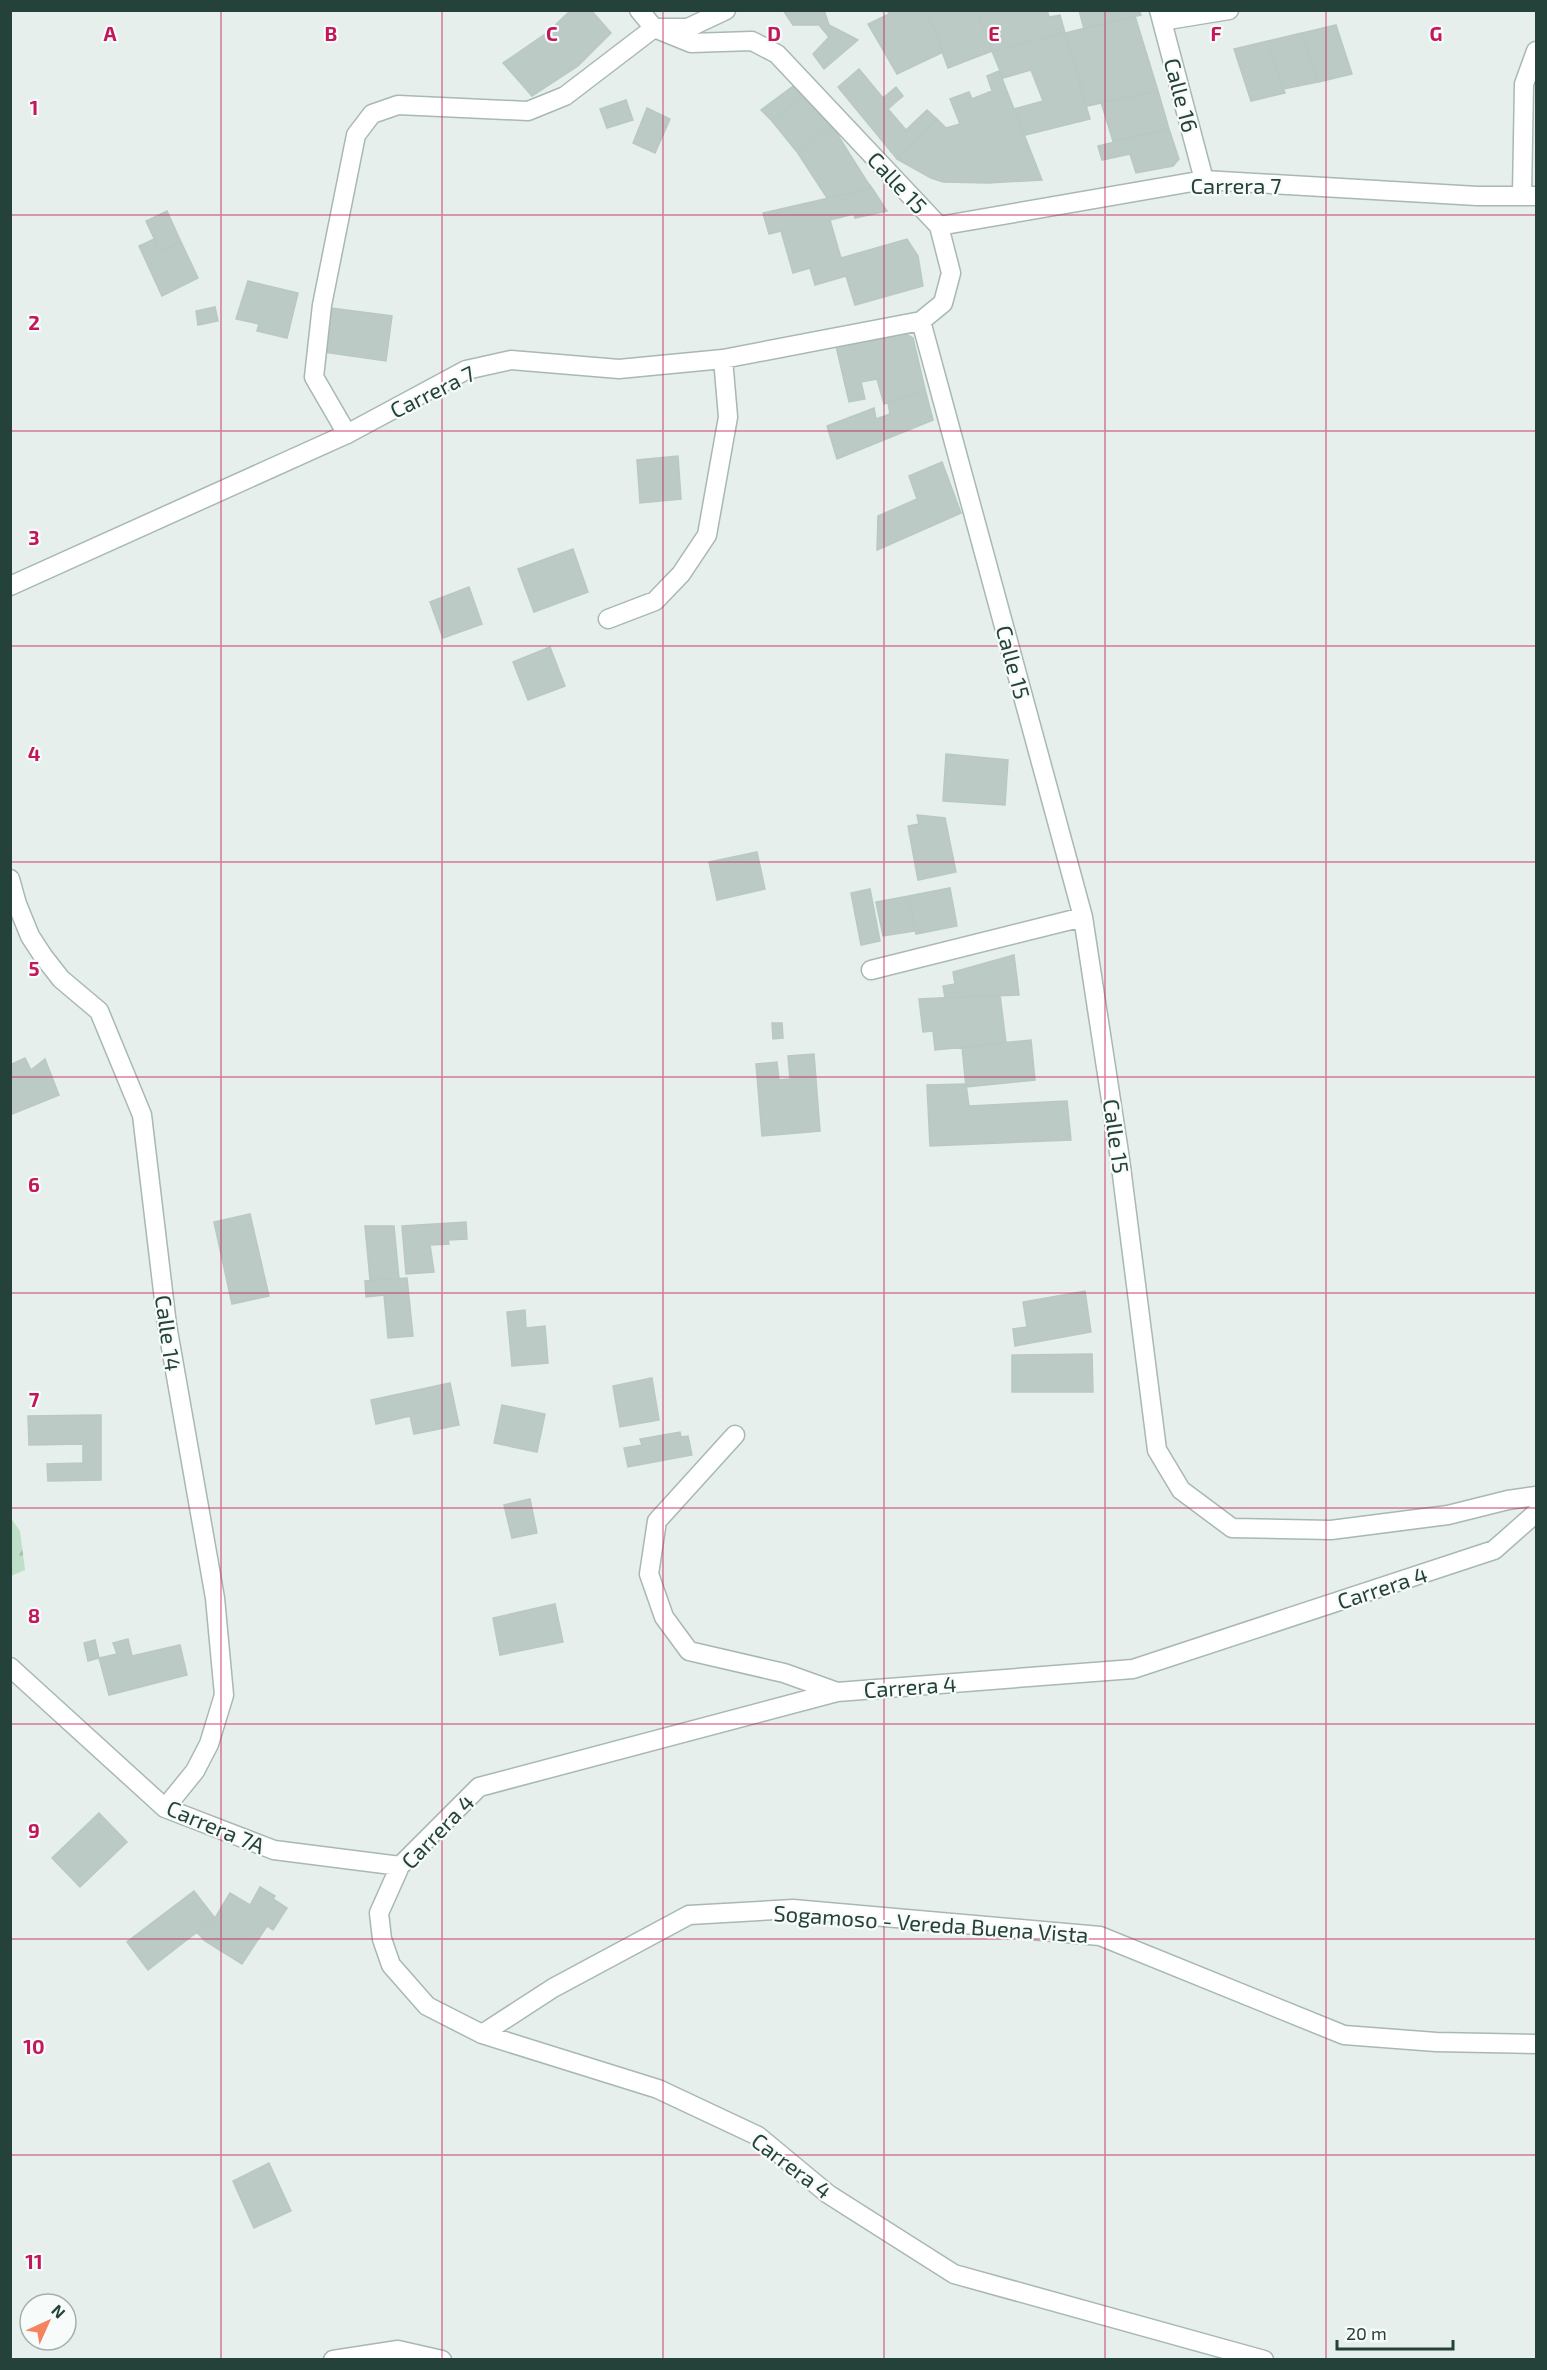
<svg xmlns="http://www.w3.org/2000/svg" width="1547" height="2370" viewBox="0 0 1547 2370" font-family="'Exo 2',sans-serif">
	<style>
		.forest { fill: url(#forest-firs) }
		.building { fill: #bbcac4; stroke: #b8c9c2; stroke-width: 1.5 }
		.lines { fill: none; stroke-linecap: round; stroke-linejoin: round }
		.pedestrian-casing { stroke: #a8b8b2; stroke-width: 21 }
		.minor-casing { stroke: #a8b8b2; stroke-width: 21 }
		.tertiary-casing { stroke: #a8b8b2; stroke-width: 21 }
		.pedestrian { stroke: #fff; stroke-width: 18 }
		.minor { stroke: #fff; stroke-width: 18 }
		.tertiary { stroke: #fff; stroke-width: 18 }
		.grid { fill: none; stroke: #c2185b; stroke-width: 1.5; stroke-opacity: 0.55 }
		.labels { text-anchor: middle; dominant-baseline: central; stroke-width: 4.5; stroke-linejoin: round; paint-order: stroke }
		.street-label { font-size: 22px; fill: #24423a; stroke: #f7fbf9 }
		.grid-label { font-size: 20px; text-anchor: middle; font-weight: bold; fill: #c2185b; stroke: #f7fbf9; stroke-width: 4.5; stroke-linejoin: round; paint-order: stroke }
	</style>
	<defs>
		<pattern id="forest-firs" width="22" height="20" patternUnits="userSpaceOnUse" patternTransform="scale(1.5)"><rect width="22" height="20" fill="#bfe0c8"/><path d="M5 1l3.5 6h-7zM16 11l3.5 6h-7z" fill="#a4c1ad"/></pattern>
	</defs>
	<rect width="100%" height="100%" fill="#e6efeb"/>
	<path class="forest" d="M10 1517 20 1531 25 1570 11 1576Z"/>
	<path class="building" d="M571 10H591L611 33 578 66 532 96 503 63 548 32Z
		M783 10H824L829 25 858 40 824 69 813 54 829 37 819 25H793Z
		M887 10H927L943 52 897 74 868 24 889 14Z
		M927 10H977L992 51 948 68Z
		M977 10H1047L1049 17 1060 15 1065 33 992 51Z
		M1079 10H1139L1141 15 1084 29Z
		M1135 16 1158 91 1087 106 1065 33Z
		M1336 25 1352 74 1318 82 1302 33Z
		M1065 33 1090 119 1025 135 1014 109 1043 101 1031 70 1003 78 992 51Z
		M1302 33 1318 82 1284 89 1268 41Z
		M1268 41 1285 93 1251 101 1234 49Z
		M859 69 883 98 896 87 903 96 888 109 906 130 927 110 937 119 897 159 838 87Z
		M999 71 1042 180 988 183 943 182 931 178 897 159 937 119 946 128 960 124 950 99 969 92 972 99 992 91 987 76Z
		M796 84 806 95 771 120 761 110Z
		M1158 91 1169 129 1113 141 1101 102Z
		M806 95 832 126 797 152 771 120Z
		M626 100 633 120 607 128 600 109Z
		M647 108 670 119 655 153 633 143Z
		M832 126 866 180 872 188 827 198 797 152Z
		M1169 129 1179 159 1173 166 1136 173 1130 154 1102 160 1098 146Z
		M872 188 887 211 855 218 854 214 830 220 841 258 907 239 918 256 923 286 855 305 846 276 815 285 810 268 793 273 781 231 769 234 763 213Z
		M167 211 181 242 160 251 146 221Z
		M154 239 160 251 181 242 198 278 162 296 139 246Z
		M248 281 298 293 287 338 257 331 259 324 236 319Z
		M215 307 218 321 198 325 196 311Z
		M323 307 392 316 386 361 317 351Z
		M904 333 913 338 925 389 884 404 877 379 861 382 865 399 849 402 836 346Z
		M925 389 933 420 837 459 827 426 874 408 876 419 890 414 888 403Z
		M678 456 681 499 640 503 637 460Z
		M942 462 961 513 877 550 878 516 917 499 909 476Z
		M573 549 588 592 534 612 518 569Z
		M469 587 482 624 443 638 430 602Z
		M550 647 565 686 528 700 513 662Z
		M946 754 1008 760 1005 805 943 801Z
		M917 815 945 818 956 872 918 880 908 826 919 824Z
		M757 852 765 889 717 900 709 862Z
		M950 888 957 926 916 934 908 896Z
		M870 889 880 941 861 945 851 893Z
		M908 896 915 931 883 936 876 902Z
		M1014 955 1019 995 945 998 943 986 955 984 953 972Z
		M1000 995 1006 1043 935 1050 933 1031 923 1032 919 999Z
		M772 1023H782L783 1038 773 1039Z
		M1031 1040 1035 1080 966 1087 962 1047Z
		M814 1054 820 1131 762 1136 756 1064 777 1062 779 1080 790 1079 788 1056Z
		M25 1058 31 1070 45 1059 59 1095 10 1115V1065Z
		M966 1084 969 1106 1067 1101 1071 1140 930 1146 927 1085Z
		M250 1214 269 1296 232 1304 214 1222Z
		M466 1222 467 1239 448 1240 449 1244 430 1245 434 1272 406 1274 402 1226Z
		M365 1226H394L399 1279 370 1280Z
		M407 1278 413 1336 388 1338 384 1295 366 1297 365 1281Z
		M1085 1291 1091 1332 1015 1346 1013 1329 1027 1327 1023 1302Z
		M525 1310 526 1328 545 1326 548 1363 512 1366 507 1312Z
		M1092 1354 1093 1392H1012V1355Z
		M652 1378 659 1420 620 1427 613 1386Z
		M450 1383 459 1425 414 1434 410 1416 376 1424 371 1400Z
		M502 1405 545 1414 537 1452 494 1443Z
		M101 1415V1480L48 1481 47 1464 83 1463V1444L29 1445 28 1416Z
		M680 1432 681 1437 688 1436 692 1455 628 1467 624 1448 642 1445 640 1439Z
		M530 1499 537 1533 512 1538 504 1505Z
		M555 1604 563 1642 500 1655 493 1618Z
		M128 1639 132 1656 180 1645 187 1675 109 1695 99 1658 117 1654 113 1643Z
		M95 1640 99 1658 88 1661 84 1643Z
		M99 1813 127 1842 80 1887 52 1858Z
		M260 1887 275 1896 273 1899 287 1908 273 1930 267 1926 242 1964 205 1941 197 1932 215 1918 230 1893 250 1905Z
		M194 1891 215 1918 148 1970 127 1942Z
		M269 2163 291 2211 254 2228 233 2181Z"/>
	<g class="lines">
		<defs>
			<path id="pedestrian" d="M347 434 314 377 322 305 356 135 372 114 398 105 528 111 565 96 654 28H688L726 10"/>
			<path id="minor" d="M639 10 654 28 691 43 752 41 777 54 939 226 951 273 943 303 921 321 1083 917 1120 1159 1157 1450 1181 1490 1232 1528 1331 1530 1448 1515 1508 1500 1536 1496
				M1159 10 1204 180
				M1162 21 1229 10
				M1522 195 1524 84 1536 51
				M939 226 1204 180 1477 196H1536
				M10 586 347 434 466 370 511 360 619 369 723 359 921 321
				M608 619 655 601 681 574 707 535 728 417 723 359
				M10 879 17 904 30 936 43 956 61 979 99 1011 142 1115 167 1325 215 1598 224 1695 209 1744 195 1771 165 1808
				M871 970 1083 917
				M735 1435 657 1521 649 1574 664 1617 689 1651 784 1673 837 1692
				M10 1667 165 1808 274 1850 400 1866
				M482 2034 553 1988 689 1915 793 1909 1100 1936 1344 2035 1436 2042 1536 2044
				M1264 2360 954 2274 828 2194 758 2136 658 2089 482 2034 427 2006 391 1965 382 1939 379 1913 400 1866 479 1787 837 1692 1133 1669 1494 1550 1536 1513"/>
			<path id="tertiary" d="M333 2360 398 2350 442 2360"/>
		</defs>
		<use href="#pedestrian" class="pedestrian-casing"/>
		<use href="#minor" class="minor-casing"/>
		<use href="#tertiary" class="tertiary-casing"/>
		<use href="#pedestrian" class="pedestrian"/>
		<use href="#minor" class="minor"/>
		<use href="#tertiary" class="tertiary"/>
	</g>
	<path class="grid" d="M221 10V2360M442 10V2360M663 10V2360M884 10V2360M1105 10V2360M1326 10V2360M10 215H1536M10 431H1536M10 646H1536M10 862H1536M10 1077H1536M10 1293H1536M10 1508H1536M10 1724H1536M10 1939H1536M10 2155H1536"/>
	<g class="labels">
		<g class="street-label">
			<text transform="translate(1182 95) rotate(75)">Calle 16</text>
			<text transform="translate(898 182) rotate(47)">Calle 15</text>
			<text x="1236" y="185">Carrera 7</text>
			<text transform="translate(432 391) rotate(-26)">Carrera 7</text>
			<text transform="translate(1014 662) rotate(75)">Calle 15</text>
			<text transform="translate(1117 1136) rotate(82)">Calle 15</text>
			<text transform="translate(169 1333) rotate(82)">Calle 14</text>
			<text transform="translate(1382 1587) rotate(-18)">Carrera 4</text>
			<text transform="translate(910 1686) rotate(-4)">Carrera 4</text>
			<text transform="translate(216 1826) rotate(23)">Carrera 7A</text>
			<text transform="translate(437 1831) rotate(-46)">Carrera 4</text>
			<text transform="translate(931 1923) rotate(4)">Sogamoso - Vereda Buena Vista</text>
			<text transform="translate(792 2165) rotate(37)">Carrera 4</text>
		</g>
	</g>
	<g class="grid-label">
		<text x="110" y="41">A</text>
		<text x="331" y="41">B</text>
		<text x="552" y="41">C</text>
		<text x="774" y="41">D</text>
		<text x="994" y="41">E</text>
		<text x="1216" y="41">F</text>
		<text x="1436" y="41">G</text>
		<text x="34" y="115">1</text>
		<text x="34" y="330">2</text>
		<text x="34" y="545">3</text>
		<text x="34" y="761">4</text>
		<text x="34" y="976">5</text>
		<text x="34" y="1192">6</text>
		<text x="34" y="1407">7</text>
		<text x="34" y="1623">8</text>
		<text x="34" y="1838">9</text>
		<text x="34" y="2054">10</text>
		<text x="34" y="2269">11</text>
	</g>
	<rect width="1547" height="2370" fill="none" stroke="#24423a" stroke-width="24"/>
	<g transform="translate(48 2322) rotate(45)"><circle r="28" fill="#f7fbf9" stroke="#a3b1ad" stroke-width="1.5"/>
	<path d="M0-4.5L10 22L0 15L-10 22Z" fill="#f4845f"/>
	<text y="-9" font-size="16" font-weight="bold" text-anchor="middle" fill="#24423a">N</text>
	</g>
	<path d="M1337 2340v9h116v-9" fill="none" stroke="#24423a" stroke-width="3"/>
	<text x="1346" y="2340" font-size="18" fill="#24423a" stroke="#f7fbf9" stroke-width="4.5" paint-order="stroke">20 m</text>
</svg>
